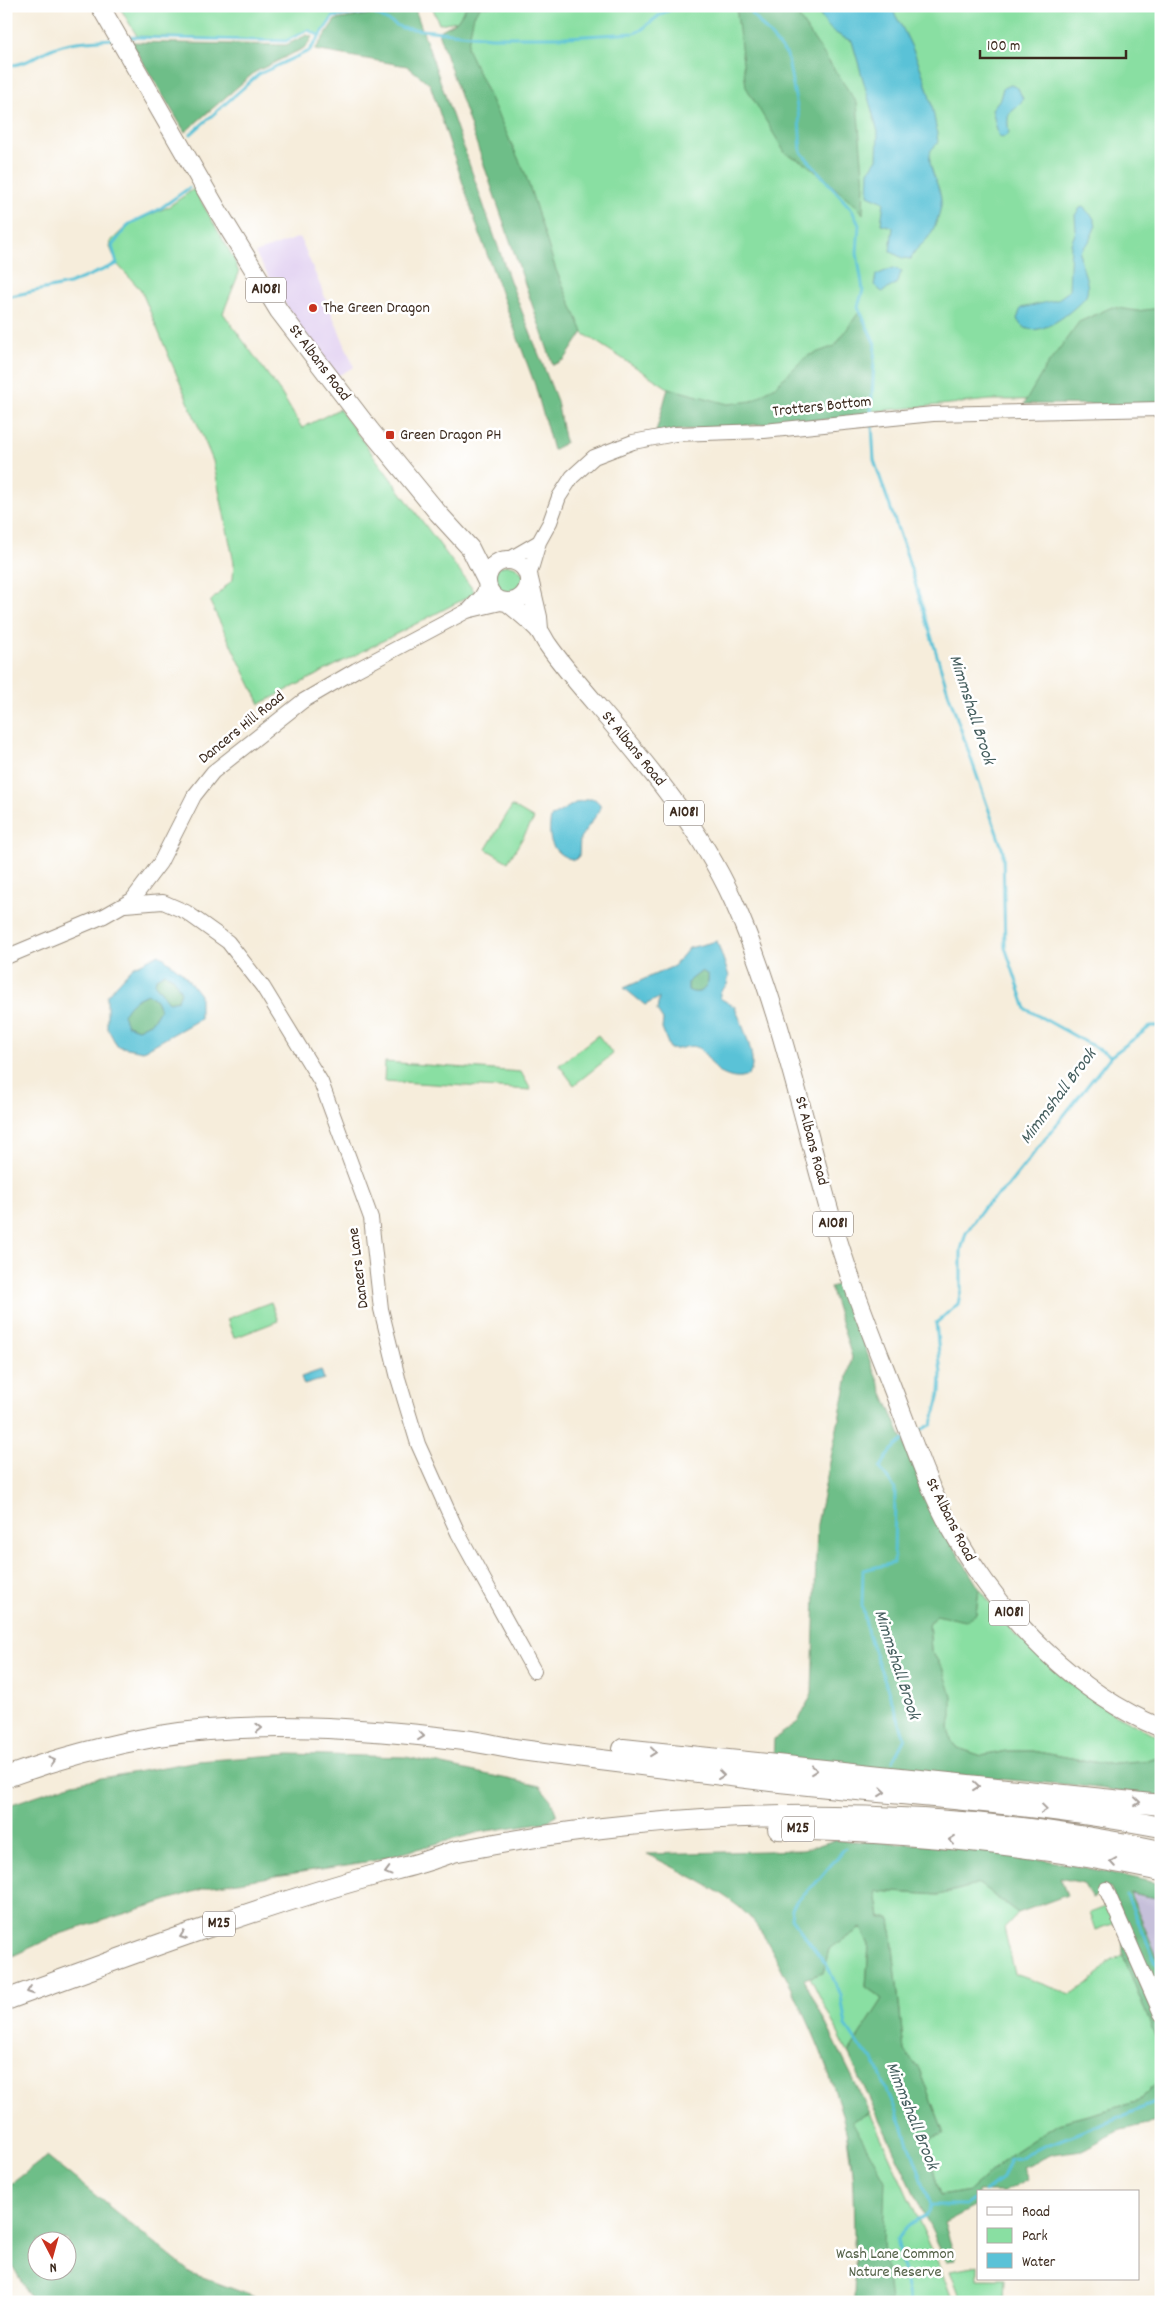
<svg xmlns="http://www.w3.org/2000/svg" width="1167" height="2308" viewBox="0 0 1167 2308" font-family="Dekko,sans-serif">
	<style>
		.built { fill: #e3d3f2 }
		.industrial { fill: #c6c0da }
		.green { fill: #89dfa2; stroke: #628460 }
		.forest { fill: #6ebe88; stroke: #547453; fill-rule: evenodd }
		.water { fill: #5ac2d7; stroke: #4a767a; fill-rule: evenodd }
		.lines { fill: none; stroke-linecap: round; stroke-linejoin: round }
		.stream { stroke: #5ac2d7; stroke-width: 3 }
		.minor-casing { stroke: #988c7c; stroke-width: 16 }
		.major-casing { stroke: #988c7c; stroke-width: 20 }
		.highway-casing { stroke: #988c7c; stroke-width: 22 }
		.minor { stroke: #fff; stroke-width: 14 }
		.major { stroke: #fff; stroke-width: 18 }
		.highway { stroke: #fff; stroke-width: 20 }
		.oneway { stroke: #a79f9a }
		.poi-dot { fill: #c8321e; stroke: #fff; stroke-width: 2 }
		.labels { text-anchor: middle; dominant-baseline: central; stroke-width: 5; stroke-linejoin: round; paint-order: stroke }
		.shield { fill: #fff; stroke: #766a62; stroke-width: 1 }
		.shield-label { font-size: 15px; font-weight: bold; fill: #3b2a1e }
		.poi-label { font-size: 16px; fill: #3b2a1e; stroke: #fff; text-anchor: start }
		.street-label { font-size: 16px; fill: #3b2a1e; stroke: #fff }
		.park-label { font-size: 16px; fill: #526046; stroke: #fff }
		.water-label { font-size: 18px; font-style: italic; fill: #465f5f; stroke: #fff }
	</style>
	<rect width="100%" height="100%" fill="#fff"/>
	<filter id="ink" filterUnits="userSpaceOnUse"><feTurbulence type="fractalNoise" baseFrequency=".02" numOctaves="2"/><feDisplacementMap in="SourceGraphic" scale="10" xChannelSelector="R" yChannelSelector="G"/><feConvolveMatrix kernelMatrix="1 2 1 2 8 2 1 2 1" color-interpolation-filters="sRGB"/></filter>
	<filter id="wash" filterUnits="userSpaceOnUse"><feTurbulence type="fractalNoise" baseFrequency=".0096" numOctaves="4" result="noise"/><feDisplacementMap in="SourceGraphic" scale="20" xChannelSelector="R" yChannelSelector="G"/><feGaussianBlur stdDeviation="1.12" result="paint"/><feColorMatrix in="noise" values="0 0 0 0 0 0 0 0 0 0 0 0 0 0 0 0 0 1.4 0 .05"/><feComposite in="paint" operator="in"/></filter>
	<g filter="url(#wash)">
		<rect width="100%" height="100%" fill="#f6eddb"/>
		<path class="built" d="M300 237 354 367 337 376 296 323 255 253Z"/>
		<path class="industrial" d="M1130 1892 1161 1899V1966Z"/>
		<path class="green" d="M119 6H397V9L333 17 320 36 308 30 286 41 137 36Z
			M432 6H467L457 21 439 24Z
			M472 6H1161V399L991 400 878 411 696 406 578 330 450 40Z
			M194 189 234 259 239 273 223 313 281 393 302 428 339 409 474 591 472 595 260 704 210 602 233 579 234 563 213 461 141 290 117 264 110 247 111 241 129 224 168 207Z
			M492 581a16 16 0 1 1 32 0a16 16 0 1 1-32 0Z
			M512 806 534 819 508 862 486 849Z
			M598 1035 613 1054 574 1085 559 1065Z
			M385 1062 521 1072 531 1090 384 1081Z
			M271 1302 278 1321 234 1338 227 1319Z
			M979 1588 1014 1633 1061 1676 1112 1713 1161 1738V1757L1150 1760 1105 1764 1032 1751H1006L982 1756 958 1748 951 1740 949 1727 952 1716 944 1671 931 1650 929 1624 936 1615 950 1617 976 1614Z
			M979 1884 1018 1913 1004 1928 1015 1974 1070 1994 1090 1983 1110 1960 1123 1955 1159 2046 1161 2082 1152 2086 1140 2101 1058 2123 1014 2152 970 2191 940 2196 929 2152 930 2138 944 2134 919 2069 904 2051 890 1919 880 1918 876 1891 939 1895Z
			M1108 1906 1115 1923 1096 1930 1090 1913Z
			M861 1928 869 1945 866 1987 883 1999 848 2053 810 1977 823 1973 829 1949Z
			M870 2113 943 2274 953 2302H855V2194L845 2123Z
			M978 2265V2279H1005L1004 2302H962L950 2270Z"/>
		<path class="forest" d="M397 6H414L510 281 557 401 565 443 553 450 535 385 480 235 430 84 407 66 315 50 335 20 397 10Z
			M467 6H481L474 15 467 48 525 173 556 270 583 332 565 359 553 365 438 32 457 21Z
			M736 6H796L794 10 857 103 864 185 863 214 858 207 805 163 785 153 746 87Z
			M307 35 312 37 306 47 255 72 185 132 131 42 286 45Z
			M1112 307 1137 311 1161 308V405L1024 404 1045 368 1079 322Z
			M859 312 875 344 871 416 656 432 668 388 728 404 752 401 775 386 807 356 835 346Z
			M702 971 708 975C710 987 700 997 688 990V982Z
			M165 973 173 977 181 992 178 1000 169 1002 155 984 156 978Z
			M149 994 156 1000 160 1009 152 1022 138 1029 127 1025 122 1015C129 1003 136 998 149 994Z
			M843 1283 872 1367 936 1518 979 1588 976 1614 965 1621 936 1615 929 1624 931 1650 944 1671 952 1696V1716L949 1727 951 1740 958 1748 982 1756 1006 1751H1032L1105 1764 1150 1760 1161 1757V1796L1072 1785 773 1761 774 1739 798 1722 812 1693 817 1524 852 1357 830 1287Z
			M289 1754 406 1757 540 1786 551 1800 557 1816 546 1822 480 1832 372 1861 212 1886 60 1934 6 1959V1806L73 1783 198 1761Z
			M835 1840C866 1842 896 1842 927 1845 1006 1851 1084 1866 1161 1884V1899L1130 1893 1161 1966V2001L1110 1888 1092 1898 1083 1883 1060 1878 1067 1895 1018 1913 979 1884 939 1895 876 1891 880 1918H890L904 2051 919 2069 944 2134 930 2138 929 2152 940 2196 970 2191 1014 2152 1058 2123 1140 2101 1152 2086 1161 2082V2121L1121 2130 1082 2150 1053 2154 1023 2167 1028 2179 1004 2192H978V2205L944 2223 956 2260 946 2261 848 2053 883 1999 866 1987 869 1945 861 1928 829 1949 823 1973 804 1979 870 2113 852 2121 885 2180 883 2243 890 2302H839L854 2299C855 2277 854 2256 854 2235 853 2196 854 2160 844 2122 831 2073 811 2024 787 1979 774 1954 761 1925 739 1907 712 1885 678 1870 647 1854L803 1850Z
			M1123 1942 1161 2032V2051L1123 1955Z
			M47 2156 191 2273 268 2302H32L15 2270 6 2259V2188ZM38 2240H68V2270H38Z"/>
		<path class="water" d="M814 6H890C916 49 933 93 938 143L931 150C925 168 943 186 941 206 939 216 934 231 927 239 921 246 914 249 911 259L902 258 890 251 893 227 881 224 884 202 868 195 869 171 877 159 878 132 852 41C829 32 827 26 814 6Z
			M1011 85 1018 88 1023 99C1013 117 1005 105 1009 134L1002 138 998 135 992 109 1000 99 1003 88Z
			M1083 207 1093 217 1096 225 1089 242 1080 251C1079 267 1092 282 1086 296 1075 310 1031 348 1017 319L1021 308 1057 300 1069 291 1071 244 1076 231 1075 215 1080 208Z
			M893 268 902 271 896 284 882 292 874 285 876 275Z
			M590 799H595L600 804V810L580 838 579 856 575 860C551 855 547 839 551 817L577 802Z
			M717 941 729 976 727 985 720 992V998L735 1007C740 1021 767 1075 741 1078 734 1079 725 1076 719 1072 711 1065 705 1050 696 1047 687 1044 680 1051 670 1049L662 1029 663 1020 657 1011 659 998 645 1005 624 988 674 966 689 948ZM702 971 708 975C710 987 700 997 688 990V982Z
			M159 954 183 973 200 995V1019L143 1051 117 1046 107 1027V995L133 967ZM165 973 173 977 181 992 178 1000 169 1002 155 984 156 978ZM149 994 156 1000 160 1009 152 1022 138 1029 127 1025 123 1015C129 1003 136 998 149 994Z
			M321 1370 324 1379 304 1385 301 1377Z"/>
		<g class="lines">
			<path class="stream" d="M753 6 752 14 787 55 799 117 801 152 852 210 859 225 857 253 863 290 858 307 875 344 871 415
				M126 37 286 41 308 30 320 36 333 17 371 12 402 28 491 37H568L635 33 641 30 661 14 679 6
				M6 66C30 64 33 56 54 48 72 40 93 41 112 39
				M191 134 259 74 309 51 320 36
				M6 297 69 284 117 264 112 246 129 224 158 210 189 188
				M872 424 874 460 906 553 949 695 1003 851 1005 947 1026 1009 1111 1056 1007 1187 983 1208 966 1233 961 1250V1290L958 1304 936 1323 941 1374 940 1393 932 1424 914 1434
				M1111 1056 1151 1026H1161
				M893 1761 905 1738 868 1634 862 1605 863 1570 894 1563 895 1489 880 1468 891 1451 905 1439
				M845 1848 815 1884 797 1900 792 1909 791 1918 828 1967 841 1996 846 2026 862 2050 874 2060 905 2132 931 2205C930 2217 920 2217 911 2223 905 2228 901 2233 897 2239L910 2302
				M1127 1896 1161 1974
				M985 2192 1002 2179 1010 2159 1019 2158 1029 2152 1155 2103 1161 2098
				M931 2205H967L978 2197"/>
		</g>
	</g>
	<g filter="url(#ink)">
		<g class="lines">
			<defs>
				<path id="minor" d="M508 560 539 542
					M529 576 539 542 550 522 559 497 572 477 594 457 633 442 675 434 764 431 933 414 1161 409
					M468 611 481 597 488 585
					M125 905 163 902 186 912 228 942 263 987 321 1082 371 1218 381 1309 398 1378 418 1444 458 1533 534 1671
					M6 957 104 916 132 900 160 863 194 796 213 772 303 701 356 670 467 611 505 602
					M1106 1889 1161 2014"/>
				<path id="major" d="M100 6 218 211 279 311 370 430 438 513 470 548 487 582
					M487 581a21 21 0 1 1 42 0a21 21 0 1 1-42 0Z
					M529 579 538 617 539 629
					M507 602C517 610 528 619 537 628 542 633 544 640 548 645 557 658 567 670 577 682 635 751 695 817 733 900 779 1003 801 1113 832 1220 851 1287 879 1352 903 1416 919 1458 934 1501 957 1539 1003 1618 1075 1693 1161 1728"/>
				<path id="highway" d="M623 1749 1161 1805
					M6 1777C56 1759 107 1745 159 1736 257 1720 365 1728 463 1740 482 1742 501 1747 521 1750 604 1761 687 1771 771 1781 901 1796 1032 1802 1161 1827
					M778 1829C906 1832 1035 1844 1161 1871
					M6 2000C129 1955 252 1909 378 1874 397 1869 417 1865 435 1858 443 1856 450 1852 458 1851 686 1805 933 1803 1161 1851"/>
			</defs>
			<use href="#minor" class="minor-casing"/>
			<use href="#major" class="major-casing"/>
			<use href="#highway" class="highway-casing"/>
			<use href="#minor" class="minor"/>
			<use href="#major" class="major"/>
			<use href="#highway" class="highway"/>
		</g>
		<defs><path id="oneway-chevron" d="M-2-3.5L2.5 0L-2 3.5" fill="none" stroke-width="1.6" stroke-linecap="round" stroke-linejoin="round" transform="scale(1.25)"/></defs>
		<g class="oneway">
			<use href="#oneway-chevron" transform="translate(259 1728) rotate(-1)"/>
			<use href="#oneway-chevron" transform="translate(421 1736) rotate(6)"/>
			<use href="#oneway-chevron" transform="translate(653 1752) rotate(6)"/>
			<use href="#oneway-chevron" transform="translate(52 1761) rotate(-16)"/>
			<use href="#oneway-chevron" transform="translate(814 1770) rotate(6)"/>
			<use href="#oneway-chevron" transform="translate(721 1775) rotate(7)"/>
			<use href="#oneway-chevron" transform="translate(976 1786) rotate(6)"/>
			<use href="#oneway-chevron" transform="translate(882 1792) rotate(6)"/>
			<use href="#oneway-chevron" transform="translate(1137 1802) rotate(6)"/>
			<use href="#oneway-chevron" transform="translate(1044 1809) rotate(7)"/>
			<use href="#oneway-chevron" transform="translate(952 1840) rotate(-174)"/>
			<use href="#oneway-chevron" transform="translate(1113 1862) rotate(-171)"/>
			<use href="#oneway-chevron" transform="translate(388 1872) rotate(165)"/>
			<use href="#oneway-chevron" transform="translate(183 1936) rotate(160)"/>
			<use href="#oneway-chevron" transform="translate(30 1991) rotate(160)"/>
		</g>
	</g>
	<g class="poi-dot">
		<circle cx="313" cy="308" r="5"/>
		<rect x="385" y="430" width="10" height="10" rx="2.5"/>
	</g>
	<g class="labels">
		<g class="shield">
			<rect x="246" y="277.5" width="40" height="25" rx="4"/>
			<rect x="664" y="800.5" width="40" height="25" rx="4"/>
			<rect x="813" y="1211.5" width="40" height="25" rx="4"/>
			<rect x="989" y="1600.5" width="40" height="25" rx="4"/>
			<rect x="782" y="1816.5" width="32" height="25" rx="4"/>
			<rect x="203" y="1911.5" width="32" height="25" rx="4"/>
		</g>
		<g class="shield-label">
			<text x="266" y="290">A1081</text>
			<text x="684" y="813">A1081</text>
			<text x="833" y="1224">A1081</text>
			<text x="1009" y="1613">A1081</text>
			<text x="798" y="1829">M25</text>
			<text x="219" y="1924">M25</text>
		</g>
		<g class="poi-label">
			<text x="323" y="308">The Green Dragon</text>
			<text x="400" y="435">Green Dragon PH</text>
		</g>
		<g class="street-label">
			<text transform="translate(319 363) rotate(53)">St Albans Road</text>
			<text transform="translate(822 407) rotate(-6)">Trotters Bottom</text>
			<text transform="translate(242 728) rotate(-39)">Dancers Hill Road</text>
			<text transform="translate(633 749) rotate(51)">St Albans Road</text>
			<text transform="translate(811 1141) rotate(75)">St Albans Road</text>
			<text transform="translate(359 1268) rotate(-97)">Dancers Lane</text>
			<text transform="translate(950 1520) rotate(63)">St Albans Road</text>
		</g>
		<g class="park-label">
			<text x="895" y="2254">Wash Lane Common<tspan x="895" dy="18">Nature Reserve</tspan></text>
		</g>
		<g class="water-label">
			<text transform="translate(971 710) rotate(72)">Mimmshall Brook</text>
			<text transform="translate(1059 1097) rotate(-53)">Mimmshall Brook</text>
			<text transform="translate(896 1665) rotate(72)">Mimmshall Brook</text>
			<text transform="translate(911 2116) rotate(68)">Mimmshall Brook</text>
		</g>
	</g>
	<rect width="1167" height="2308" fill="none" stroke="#fff" stroke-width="25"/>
	<rect x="977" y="2190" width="162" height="90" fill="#ffffff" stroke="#b1aaa5"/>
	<rect x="987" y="2207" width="25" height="8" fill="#ffffff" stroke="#b1aaa5"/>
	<text x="1022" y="2216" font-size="15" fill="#3b2a1e">Road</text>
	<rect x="987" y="2228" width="25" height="15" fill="#89dfa2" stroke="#b1aaa5"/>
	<text x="1022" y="2240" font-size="15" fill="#3b2a1e">Park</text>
	<rect x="987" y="2253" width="25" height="15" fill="#5ac2d7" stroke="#b1aaa5"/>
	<text x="1022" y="2266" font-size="15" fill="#3b2a1e">Water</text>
	<g transform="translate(52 2256) rotate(174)"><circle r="24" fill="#ffffff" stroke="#b1aaa5"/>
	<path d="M0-4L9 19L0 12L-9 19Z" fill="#c8321e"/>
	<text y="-8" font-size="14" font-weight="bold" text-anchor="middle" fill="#3b2a1e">N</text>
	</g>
	<path d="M980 50v8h146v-8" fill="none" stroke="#3b2a1e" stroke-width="2.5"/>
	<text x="987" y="50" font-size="15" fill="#3b2a1e" stroke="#ffffff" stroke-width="4" paint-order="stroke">100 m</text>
</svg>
